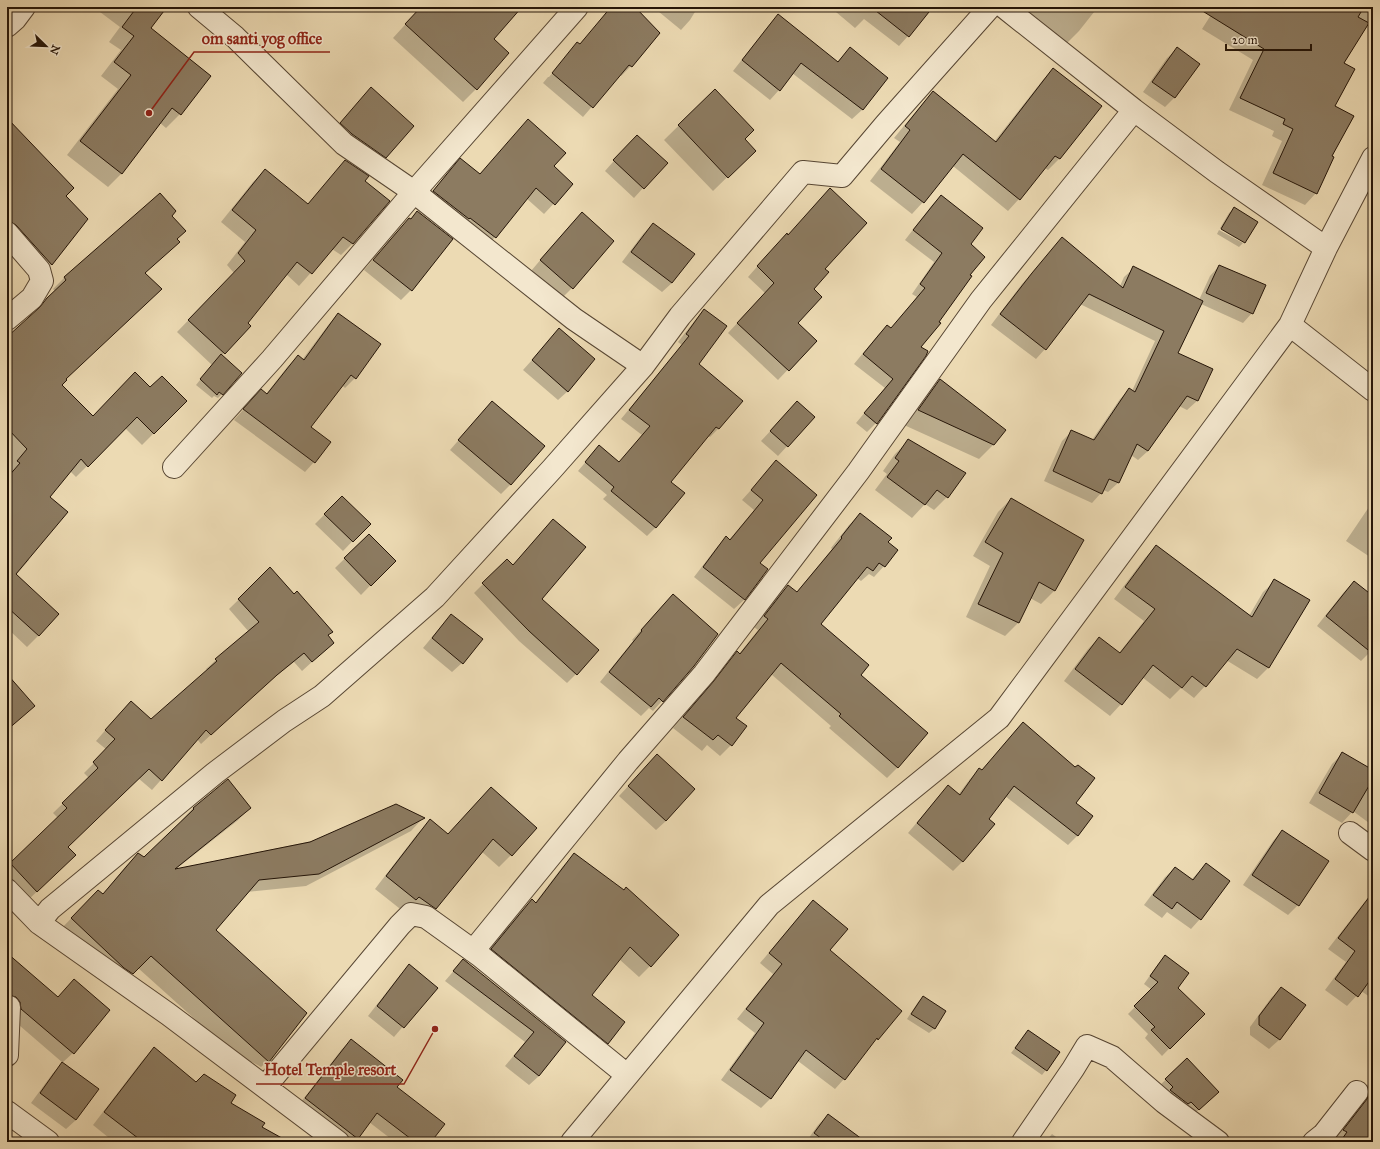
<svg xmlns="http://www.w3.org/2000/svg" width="1380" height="1149" viewBox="0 0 1380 1149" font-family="'IM FELL Great Primer',serif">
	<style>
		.shadow { fill: #0003 }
		.building { fill: #8c7b61; stroke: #251508 }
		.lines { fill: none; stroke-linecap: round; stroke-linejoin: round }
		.minor-casing { stroke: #574633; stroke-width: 24 }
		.minor { stroke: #f3e7ce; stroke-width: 22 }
		.leader { fill: none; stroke: #8f2418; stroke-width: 1.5 }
		.callout-dot { fill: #8f2418; stroke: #f3e7ce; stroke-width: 1.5 }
		.callout-label { font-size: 16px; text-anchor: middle; font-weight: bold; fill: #8f2418; stroke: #f3e7ce; stroke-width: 3; stroke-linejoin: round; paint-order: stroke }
	</style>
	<rect width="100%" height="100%" fill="#ecdab3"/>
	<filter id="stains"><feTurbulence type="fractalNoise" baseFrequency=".005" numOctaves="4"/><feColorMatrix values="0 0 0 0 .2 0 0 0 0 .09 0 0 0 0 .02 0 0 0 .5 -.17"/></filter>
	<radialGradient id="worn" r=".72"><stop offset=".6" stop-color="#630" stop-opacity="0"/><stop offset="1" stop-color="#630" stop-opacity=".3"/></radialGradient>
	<path class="shadow" d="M97 7H162L150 28 210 76 180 114 166 128 160 123 122 173 108 187 67 155 118 89 101 76 121 50 109 42 120 27 96 9Z
		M421 7H515L493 39 476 89 463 102 393 38Z
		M612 7H622L631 66 621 76 620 74 583 117 543 83 548 77H549L570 52H569L578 43 579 45Z
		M653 7H698L690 20 681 30Z
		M830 7H931L908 36 899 46 864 19 855 28Z
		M1016 7H1098L1079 31 1064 46Z
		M1216 7H1373V23L1369 21 1343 63 1334 106 1331 156 1316 193 1305 205 1262 185 1282 141 1272 136 1274 131 1229 110 1253 60 1202 29Z
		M778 15 837 62 850 49 887 78 862 110 852 119 792 73 779 90 770 100 733 71 769 25Z
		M1177 49 1199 65 1174 98 1165 107 1143 92 1167 58Z
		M1053 69 1059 159 1048 170 1045 168 1019 199 1008 211 953 166 923 202 912 214 870 181 900 142 894 138 922 104 933 92 994 142 1042 81Z
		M715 90 744 139 754 151 713 191 664 140Z
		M362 98 385 157 376 167 331 133Z
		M7 119 65 196 52 264 36 280 7 248Z
		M627 146 643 188 634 198 605 171Z
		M345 161 364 181 388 202 352 244 341 255 332 249 299 286 286 274 246 323 250 326 221 356 222 394 218 398 214 396 212 398 196 385 212 365 177 332 234 273 227 265 245 242 221 222 253 182 265 170 307 205Z
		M552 166 572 184 544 214 526 198 495 237 485 247 424 201 451 169 480 175Z
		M160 194 170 216 176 239 179 242 144 274 61 385 93 417 150 389 186 401 142 445 125 428 76 477 70 471 48 497 28 559 29 560 16 575 39 635 27 647 7 628V337L32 316 35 311 55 291 53 289 64 278Z
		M941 196 970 244 969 275 919 347 925 355 876 423 867 432 856 423 885 388 854 364 878 335 887 326 891 329 917 297 912 294 934 262 905 240 932 205Z
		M1234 209 1244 242 1220 228 1229 213Z
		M418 212 452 239 411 290 401 300 364 270 399 229Z
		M572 223V288L562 298 531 271Z
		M653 224 672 283 662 292 622 262 643 234Z
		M1219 230 1243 243 1239 247 1217 234Z
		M1063 238 1120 286 1124 277 1134 268 1199 300 1210 276 1219 266 1252 313 1243 323 1201 304 1177 353 1212 369 1197 401 1187 410 1179 406 1148 451 1138 460 1131 455 1118 483 1108 492 1103 490 1101 493 1092 503 1044 481 1062 441 1072 431 1092 440 1120 399 1129 390 1132 391 1155 341 1080 304 1045 349 1036 359 991 325 1022 284Z
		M777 244 824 269 813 289 797 323 815 341 778 380 728 333 765 293 748 277Z
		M704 310 698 365 742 401 718 429 710 437 708 436 670 482 656 527 647 536 603 499 607 495 578 471 599 446 619 463 642 435 621 419 682 345 678 342 696 319Z
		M338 314 355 378 345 388 342 385 309 427 314 462 305 472 234 420 252 400 266 394 288 366 298 356 302 360 329 324Z
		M559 330 568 391 558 400 523 370Z
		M940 380 994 444 979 459 904 425 926 395Z
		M492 402 511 484 501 494 450 450Z
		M797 402 814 417 778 456 761 441Z
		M908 441 947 497 934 510 925 504 912 518 875 490 887 474 883 471 895 454Z
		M776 462 759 564 767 570 744 600 734 609 694 577 717 547 726 538 729 540 754 510 742 500Z
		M342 497 369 524 343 551 315 524Z
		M1011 499 1083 540 1054 591 1041 604 1030 598 1018 623 1005 636 966 617 990 566 973 556 998 512Z
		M1373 501V559L1346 541Z
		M860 514 886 542 884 566 874 577 869 574 861 581 857 578 819 624 860 675 898 767 887 778 829 728 831 726 771 674 734 718 731 745 720 756 707 745 702 751 673 728 703 694 726 663 737 653 739 654 758 630 754 627 777 597 788 586 796 593 832 549 831 548 849 525Z
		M553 520 541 599 576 674 567 683 519 641 474 593 507 560 512 566Z
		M369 535 394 561 361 595 335 568Z
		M1156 546 1249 616 1263 592 1275 581 1269 667 1257 679 1226 660 1205 686 1194 698 1181 688 1170 699 1142 677 1121 704 1110 716 1064 681 1088 649 1099 638 1119 653 1144 621 1114 599 1145 558Z
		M270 569 327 636 323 652 302 671 294 662 266 684 201 744 197 739 152 790 138 778 67 847 65 865 27 901 7 879V867L58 818 53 813 89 778 84 773 107 750 96 741 121 712 151 720 208 671 206 669 216 660 249 632 229 609Z
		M1354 582 1373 597V649L1361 661 1317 626 1344 592Z
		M664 604 662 701 653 711 649 708 641 716 600 682 633 641 632 640Z
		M451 615 462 663 452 672 423 648 442 625Z
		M1023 723 1075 803 1078 835 1068 845 1005 796 987 820 963 861 953 871 908 833 939 796 958 795 970 779 979 770 981 771Z
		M1342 754 1373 772V826L1353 811 1342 823 1309 803 1332 764Z
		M648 765 666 821 656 830 619 796Z
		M228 780 250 808 237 821 176 869 423 818 411 831 306 886 247 892 214 930 274 1055 261 1067 252 1062 247 1066 138 968 120 986 59 931 85 904 102 895 125 867 138 854 144 858 182 822 181 821 193 808Z
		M491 788 511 855 499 867 481 851 436 908 424 921 404 912 375 889 418 833 430 821 448 835Z
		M1282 831 1298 905 1288 915 1243 885 1273 841Z
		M574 855 650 966 639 977 619 959 590 996 607 1043 596 1054 481 960 520 912 532 900 535 903 563 866Z
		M1206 864 1200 919 1191 929 1167 912 1162 918 1144 905 1165 877 1175 868 1191 880Z
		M1373 891V999L1361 991 1347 1006 1325 990 1346 962 1328 949Z
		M804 911 829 950 901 1011 867 1049 844 1079 835 1089 798 1061 771 1098 761 1108 721 1080 755 1033 737 1019 773 974 760 963Z
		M7 955 57 998 74 981 109 1010 73 1053 62 1063 76 1120 66 1129 31 1103 53 1073 63 1063 12 1019 7 1007Z
		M1166 957 1177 988 1203 1014 1162 1056 1145 1038 1148 1034 1128 1014 1152 990 1144 984 1158 964Z
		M463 960 565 1042 539 1076 529 1085 505 1066 525 1042 445 981Z
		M409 966 436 988 394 1037 368 1016 400 975Z
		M1281 988 1304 1006 1279 1040 1269 1049 1250 1035V1027L1271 998Z
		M923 997 945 1011 934 1029 929 1033 907 1019 918 1002Z
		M1028 1031 1046 1070 1042 1075 1011 1053Z
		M351 1041 396 1087 430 1142H395L369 1122 353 1142H342L297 1107 342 1049Z
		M154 1048 201 1142H114L93 1125 142 1061Z
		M1187 1059 1208 1101 1189 1119 1156 1089Z
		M1373 1077V1142H1337L1334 1140 1357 1111 1360 1104 1359 1097Z
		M828 1115 865 1142H806L818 1125Z
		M1052 1134 1063 1142H1045Z"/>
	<path class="building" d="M137 7H167L151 28 211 76 181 115 172 108 122 174 80 141 131 75 114 62 134 36 122 27Z
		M421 7H522L494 39 509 53 477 90 405 24Z
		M611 7H635L660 33 632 67 629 65 593 108 552 73 577 42 580 44Z
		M871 7H933L909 37Z
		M1196 7H1364L1358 17 1369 23 1344 63 1355 69 1335 106 1354 116 1332 156 1334 157 1317 194 1273 173 1293 129 1283 124 1285 119 1240 98 1264 49Z
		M778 14 838 62 850 47 888 78 863 110 801 63 780 91 742 60Z
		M1177 47 1200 64 1175 98 1152 82Z
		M1053 68 1102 106 1060 159 1055 156 1020 200 963 154 924 203 881 169 910 130 905 126 933 91 996 142Z
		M371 87 414 126 386 158 352 134 340 123Z
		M715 89 754 130 745 139 756 151 728 178 678 125Z
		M7 118 74 188 66 196 88 219 52 265 16 225 7 220Z
		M528 119 566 153 554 166 573 184 555 205 536 188 496 238 470 218 469 219 433 191 460 158 480 174Z
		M637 135 668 163 644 189 613 160Z
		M345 160 369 176 365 181 390 201 353 244 343 237 312 274 297 262 248 323 251 326 225 354 188 320 245 261 238 253 256 230 232 210 265 169 308 204Z
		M830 188 867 223 825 269 829 272 814 289 822 297 798 323 817 341 789 371 737 323 774 283 757 266 787 233 788 235Z
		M160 193 176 211 172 216 186 231 177 239 180 242 145 273 162 289 66 379 67 380 62 385 93 416 135 372 150 387 162 376 187 401 154 434 137 417 88 467 81 459 50 497 68 512 16 574 59 614 39 636 7 607V478L20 463 17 461 27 449 7 428V337L40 307 47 298 66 280 64 277Z
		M941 195 983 228 971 244 985 257 970 275 972 276 939 322 941 323 921 347 928 351 926 356 877 424 864 413 893 379 863 354 887 325 891 328 925 288 920 284 942 253 913 230Z
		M1234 207 1258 222 1245 243 1221 229Z
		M417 211 453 239 412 291 373 260 409 218 411 219Z
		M582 212 614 241 573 289 540 260Z
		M653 223 695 254 672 283 631 252Z
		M1062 237 1123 288 1133 266 1203 301 1178 353 1213 369 1198 401 1187 396 1148 451 1137 444 1119 483 1109 479 1102 494 1053 471 1071 430 1094 440 1129 388 1135 392 1164 331 1089 294 1046 350 1000 314 1032 273Z
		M1219 265 1266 285 1253 314 1206 293Z
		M704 309 727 326 699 364 743 401 719 429 716 427 671 482 685 493 656 528 611 491 614 487 585 462 599 445 619 462 650 426 629 410 689 336 686 334Z
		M338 313 381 344 356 379 351 375 311 427 331 442 315 463 243 409 261 389 267 394 298 355 304 360Z
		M559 328 595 359 568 392 532 360Z
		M221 354 242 373 223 395 219 392 217 395 200 379Z
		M940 379 1006 430 994 445 918 410Z
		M492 401 545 446 511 485 458 440Z
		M797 401 815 417 788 447 770 431Z
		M908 439 966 473 948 498 937 490 925 505 887 477 899 461 895 458Z
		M776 460 817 495 760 563 768 569 745 600 703 567 726 536 730 540 763 500 751 490Z
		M342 496 371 524 353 542 324 514Z
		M1011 498 1084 540 1055 591 1039 582 1019 623 978 604 1003 553 985 542Z
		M860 513 892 538 888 542 898 550 885 567 879 563 873 571 867 567 821 624 869 665 861 675 928 733 898 768 839 716 841 714 781 663 736 718 747 726 732 746 718 735 713 740 683 717 713 682 737 651 740 654 768 619 764 616 788 585 797 592 842 538 841 537Z
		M553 519 586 547 542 599 599 650 577 675 529 631 482 583 507 559 513 565Z
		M369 534 396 561 371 586 344 558Z
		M1156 545 1252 617 1274 579 1310 600 1269 668 1237 649 1206 687 1192 676 1182 688 1153 665 1122 705 1075 669 1099 637 1120 653 1155 609 1125 587Z
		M270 567 294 594 297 591 333 632 328 635 334 643 312 662 304 653 277 675 211 735 206 730 162 781 149 769 68 847 76 855 37 892 10 863 67 808 62 803 98 768 93 762 115 739 105 730 131 701 151 719 217 661 215 659 259 622 238 599Z
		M1354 581 1373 596V654L1326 616Z
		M673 594 718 634 694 666 663 702 659 698 651 707 609 672 642 631 641 630Z
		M451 614 483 639 463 664 432 638Z
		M7 674 35 706 7 730Z
		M1023 722 1075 767 1078 765 1095 778 1076 803 1093 816 1078 836 1014 786 989 819 995 824 963 862 917 823 948 785 960 795 979 768 982 770Z
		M1342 752 1373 770V779L1353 813 1319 793Z
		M657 754 695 789 666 821 628 786Z
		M228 779 251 808 175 869 310 842 396 804 425 818 319 874 259 880 216 930 307 1013 269 1062 151 956 133 974 124 968 71 918 98 890 103 894 138 853 144 857 194 809 193 808Z
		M491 787 537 828 512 856 493 839 436 909 419 897 416 900 386 876 430 819 448 834Z
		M1282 830 1329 861 1299 906 1252 875Z
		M574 853 624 890 626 887 679 935 651 967 630 947 592 995 625 1022 608 1044 491 949 532 899 536 903Z
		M1206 863 1230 881 1201 920 1177 902 1172 909 1153 895 1175 867 1193 880Z
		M1373 892V976L1358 997 1335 979 1355 951 1338 938Z
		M813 900 848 929 830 950 902 1011 878 1040 877 1038 845 1080 806 1050 771 1099 730 1070 764 1023 746 1009 782 964 769 953Z
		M7 953 58 997 74 979 110 1010 74 1054 21 1009 20 1002 16 997 7 995Z
		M1165 955 1189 973 1178 988 1205 1014 1170 1049 1151 1030 1155 1027 1134 1006 1158 982 1150 976Z
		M463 959 566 1042 539 1076 514 1056 534 1032 453 971Z
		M409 964 438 988 404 1028 377 1006Z
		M1281 987 1306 1005 1280 1040 1259 1025V1016Z
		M923 996 946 1011 935 1029 911 1014Z
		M1028 1030 1060 1052 1047 1071 1015 1048Z
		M351 1039 403 1080 397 1087 445 1124 431 1142H415L377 1113 358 1139 305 1098Z
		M154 1047 196 1082 204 1074 236 1095 231 1103 265 1123 262 1127 289 1142H143L104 1112Z
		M1187 1058 1219 1092 1199 1110 1191 1102 1188 1104 1170 1090 1173 1087 1165 1079Z
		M62 1062 99 1089 76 1120 40 1093Z
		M1373 1080V1142H1340L1347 1132 1343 1130 1367 1099 1369 1093 1368 1087Z
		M828 1114 866 1142H826L814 1133Z"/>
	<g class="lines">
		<defs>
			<path id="minor" d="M199 7 235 37 344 144 414 192 574 319 643 366
				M1004 7 1134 110 1217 172 1326 248
				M7 26 15 19 24 7
				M1373 158 1326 248 1290 325 1373 390
				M7 233 39 270 42 281 32 298 7 319
				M174 467 272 359 414 192 577 7
				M1350 833 1373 850
				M7 890 39 923
				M473 951 628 761 704 674 858 472 981 300 1134 110
				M7 1055 9 1007
				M265 1087 400 925 411 914 426 917 479 955 627 1075
				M7 1112 48 1142
				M338 1142 168 1014 39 923 50 909 215 773 284 721 322 696 435 597 552 469 643 366 680 316 803 172 842 176 885 125 990 7
				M572 1142 769 905 999 718 1290 325
				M1023 1142 1073 1069 1087 1046 1112 1057 1164 1102 1218 1142
				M1314 1142 1324 1134 1357 1092"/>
		</defs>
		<use href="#minor" class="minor-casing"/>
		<use href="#minor" class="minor"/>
	</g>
	<path class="leader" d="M149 113L194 52H330M435 1029L404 1084H256"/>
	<g class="callout-dot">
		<circle cx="149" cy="113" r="4"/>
		<circle cx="435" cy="1029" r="4"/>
	</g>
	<g class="callout-label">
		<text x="262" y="44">om santi yog office</text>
		<text x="330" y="1075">Hotel Temple resort</text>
	</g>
	<rect width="1380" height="1149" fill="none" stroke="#ecdab3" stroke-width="24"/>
	<rect x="8" y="8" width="1364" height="1133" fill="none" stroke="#251508" stroke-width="2"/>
	<rect x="12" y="12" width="1356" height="1125" fill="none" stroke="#251508"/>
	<g transform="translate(46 46) rotate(113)" stroke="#f3e7ce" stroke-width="3" paint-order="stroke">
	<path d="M0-3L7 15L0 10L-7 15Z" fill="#251508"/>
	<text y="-6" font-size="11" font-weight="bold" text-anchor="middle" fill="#251508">N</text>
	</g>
	<path d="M1226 44v6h85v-6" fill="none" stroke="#251508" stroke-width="2"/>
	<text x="1232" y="44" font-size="12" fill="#251508" stroke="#f3e7ce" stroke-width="3" paint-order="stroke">20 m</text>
	<rect width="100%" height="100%" filter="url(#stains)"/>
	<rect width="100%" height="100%" fill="url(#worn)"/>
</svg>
